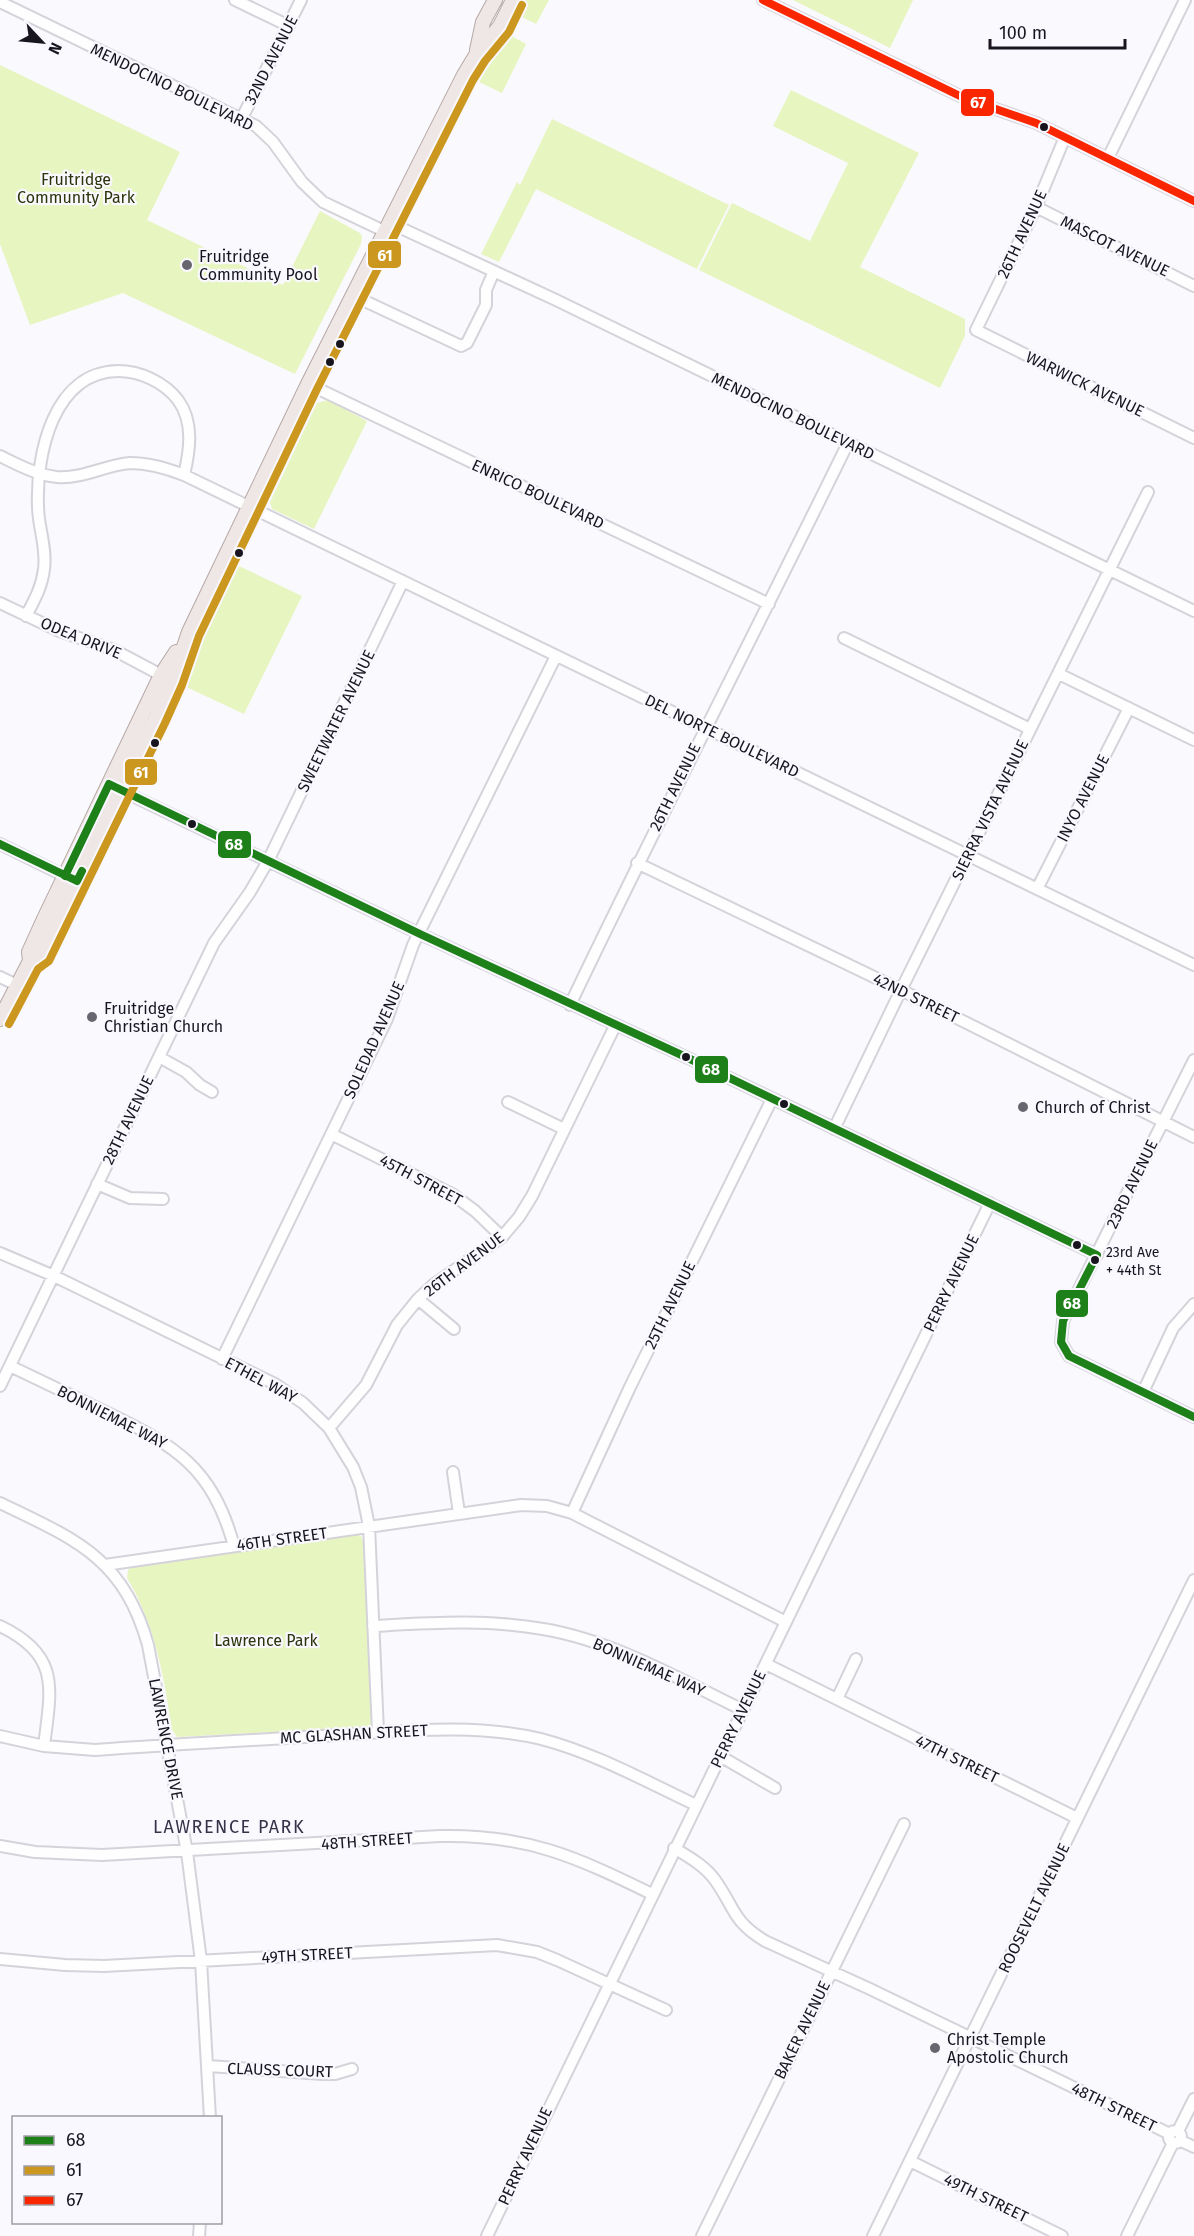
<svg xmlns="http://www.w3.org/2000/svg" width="1194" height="2236" viewBox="0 0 1194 2236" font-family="'Fira Sans',sans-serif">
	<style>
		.green { fill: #e7f5c1 }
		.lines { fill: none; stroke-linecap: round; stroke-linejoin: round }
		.minor-casing { stroke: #d5d3da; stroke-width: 14 }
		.major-casing { stroke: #b5a8a6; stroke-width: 16 }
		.minor { stroke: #fefeff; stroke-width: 10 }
		.major { stroke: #efe7e5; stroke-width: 14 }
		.bus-1-casing { stroke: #f9f8fe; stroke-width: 12 }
		.bus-2-casing { stroke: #f9f8fe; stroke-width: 12 }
		.bus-3-casing { stroke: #f9f8fe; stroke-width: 12 }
		.bus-1 { stroke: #1e8019; stroke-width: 8 }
		.bus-2 { stroke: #cb971e; stroke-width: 8 }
		.bus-3 { stroke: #fa2600; stroke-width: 8 }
		.bus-dot { fill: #18151f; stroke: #f9f8fe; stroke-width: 2 }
		.poi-dot { fill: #67656d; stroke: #f9f8fe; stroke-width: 2 }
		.labels { text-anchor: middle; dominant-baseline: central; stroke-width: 4.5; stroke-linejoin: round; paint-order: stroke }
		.bus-label { font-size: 14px; fill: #18151f; stroke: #f9f8fe; text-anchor: start }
		.street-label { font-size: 16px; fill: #18151f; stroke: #f9f8fe }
		.park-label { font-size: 16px; fill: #2b340a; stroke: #f9f8fe }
		.poi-label { font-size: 16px; fill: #18151f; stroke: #f9f8fe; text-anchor: start }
		.neighbourhood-label { font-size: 18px; letter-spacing: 1.5px; fill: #373247; stroke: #f9f8fe }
		.line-badge { stroke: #f9f8fe; stroke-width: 2 }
		.badge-label { font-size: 16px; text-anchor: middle; font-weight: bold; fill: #fff }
	</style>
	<rect width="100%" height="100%" fill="#faf9fd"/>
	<path class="green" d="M524 0H549L536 24 516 14Z
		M793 0H913L890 48Z
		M506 33 526 44 502 93 479 82Z
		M0 65 180 152 147 220 283 285 320 211 360 233 362 237 361 244 295 374 123 293 30 325 0 244Z
		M791 90 919 153 860 267 965 319V336L940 388 699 270 732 203 810 241 848 163 773 126Z
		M552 119 729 205 697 269 536 189 499 262 481 254 517 182 520 185Z
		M328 400 367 421 314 529 272 509 270 502 317 403Z
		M239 566 302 596 244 714 180 684Z
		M353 1533 361 1536 363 1541 373 1718 372 1724 365 1727 177 1737 172 1730C164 1677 155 1624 127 1578L128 1570 132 1567Z"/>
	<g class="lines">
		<defs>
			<path id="minor" d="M235 0 289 26
				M763 0 964 98 1036 123 1194 201
				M0 2 256 126 273 142 302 182 323 202 386 232
				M241 120 301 0
				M1065 137 1036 207 976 330 1194 438
				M1108 158 1185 0
				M1036 207 1194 286
				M390 223 556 300 1194 611
				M354 296 461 346 467 343 486 305V290L494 271
				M308 384 769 604
				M0 456C18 465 37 475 57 477 83 479 105 465 130 463 149 463 166 468 184 475L1194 965
				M0 603 59 631 114 650 161 675
				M26 616C34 601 42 587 44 569 47 547 38 527 38 506 36 455 53 372 118 371 140 371 164 382 178 400 194 422 190 450 184 475
				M844 638 1030 729
				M1059 674 1194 740
				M114 787 420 934 688 1058 1097 1255
				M0 844 71 879
				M637 863 901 990 1194 1137
				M1037 889 1129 708
				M0 977 17 985
				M570 1005C660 816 756 631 848 443
				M159 1057 186 1072 200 1085 212 1092
				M1194 1060 1063 1321 1061 1342 1069 1356 1194 1417
				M508 1102 564 1129
				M834 1129 901 990 1148 492
				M331 1134 452 1194 475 1211 502 1237
				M97 1184 130 1198 163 1199
				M0 1253 54 1276 275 1384 303 1403 329 1428 353 1467 361 1487 369 1526 378 1732
				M418 1299 454 1329
				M222 1359 387 1019 413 945 556 656
				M10 1366C42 1381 74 1397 106 1412 176 1446 212 1467 234 1546
				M0 1386 214 943 250 892 268 861 403 581
				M1143 1392 1173 1328 1194 1304
				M329 1428 366 1385 397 1325 418 1299 433 1285 502 1237 519 1217 532 1196 615 1026
				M453 1472 459 1513
				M0 1503C75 1539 124 1558 148 1645L187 1852 201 1961 210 2118
				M572 1513 630 1387 772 1099
				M105 1565 521 1505 547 1506 572 1513 786 1622
				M0 1626C61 1655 51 1689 44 1746
				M373 1626C430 1623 487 1619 543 1629 614 1641 679 1679 743 1710
				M766 1664 1077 1818
				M837 1699 856 1659
				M0 1736 44 1746 95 1750C176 1744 256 1740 337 1735 405 1731 474 1723 541 1739 595 1753 645 1781 696 1805
				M720 1756 775 1788
				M0 1846 35 1852 102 1855 440 1836C527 1834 576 1857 652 1894
				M674 1848C689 1857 705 1866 715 1880 735 1908 732 1921 765 1941L870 1989 1170 2134
				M0 1959 65 1965 104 1966 497 1945 537 1952 557 1960 666 2010
				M208 2066 323 2074H335L352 2069
				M1169 2137a6 6 0 1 1 12 0a6 6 0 1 1-12 0Z
				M1178 2131 1194 2099
				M1181 2141 1194 2147
				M910 2161 1062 2236
				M199 2236 200 2222
				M487 2236C652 1890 822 1547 990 1203
				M702 2236 904 1824
				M873 2236 1194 1580
				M1127 2236 1173 2143"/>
			<path id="major" d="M477 50 483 22 495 0
				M30 961 29 952 44 919 161 675 176 652
				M0 1019 30 961 40 956 156 718 172 682 189 632 308 384 464 75 476 55 500 26 513 0"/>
		</defs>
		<use href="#minor" class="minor-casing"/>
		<use href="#major" class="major-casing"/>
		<use href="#minor" class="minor"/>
		<use href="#major" class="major"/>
		<defs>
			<path id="bus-1" d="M0 844 77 881 82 871
				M65 876 109 784 420 934 688 1058 1097 1255 1063 1321 1061 1342 1069 1356 1194 1417"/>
			<path id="bus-2" d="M9 1024 38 969 49 961 165 723 182 685 199 636 317 389 473 80 485 61 509 32 522 5"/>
			<path id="bus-3" d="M763 0 964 98 1036 123 1194 201"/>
		</defs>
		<use href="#bus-1" class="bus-1-casing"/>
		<use href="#bus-2" class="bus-2-casing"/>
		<use href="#bus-3" class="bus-3-casing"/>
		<use href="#bus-1" class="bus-1"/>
		<use href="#bus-2" class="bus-2"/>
		<use href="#bus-3" class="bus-3"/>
	</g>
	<g class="bus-dot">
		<circle cx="1044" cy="127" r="5"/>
		<circle cx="340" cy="344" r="5"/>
		<circle cx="330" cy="362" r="5"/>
		<circle cx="239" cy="553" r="5"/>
		<circle cx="155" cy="743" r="5"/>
		<circle cx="192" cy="824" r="5"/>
		<circle cx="686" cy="1057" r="5"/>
		<circle cx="784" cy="1104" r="5"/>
		<circle cx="1077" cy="1245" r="5"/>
		<circle cx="1095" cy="1260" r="5"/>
	</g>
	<g class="poi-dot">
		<circle cx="187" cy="265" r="6"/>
		<circle cx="92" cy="1017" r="6"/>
		<circle cx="1023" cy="1107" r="6"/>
		<circle cx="935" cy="2048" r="6"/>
	</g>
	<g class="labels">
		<g class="bus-label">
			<text x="1106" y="1252">23rd Ave<tspan x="1106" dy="18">+ 44th St</tspan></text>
		</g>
		<g class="street-label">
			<text transform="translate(271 60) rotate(-63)">32ND AVENUE</text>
			<text transform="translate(172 87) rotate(26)">MENDOCINO BOULEVARD</text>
			<text transform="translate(1022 234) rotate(-65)">26TH AVENUE</text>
			<text transform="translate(1115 246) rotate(26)">MASCOT AVENUE</text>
			<text transform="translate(1085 384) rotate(26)">WARWICK AVENUE</text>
			<text transform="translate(793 416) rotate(26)">MENDOCINO BOULEVARD</text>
			<text transform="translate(538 494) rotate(25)">ENRICO BOULEVARD</text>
			<text transform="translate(81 638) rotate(22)">ODEA DRIVE</text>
			<text transform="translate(336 721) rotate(-64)">SWEETWATER AVENUE</text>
			<text transform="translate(722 736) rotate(26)">DEL NORTE BOULEVARD</text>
			<text transform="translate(675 787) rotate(-64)">26TH AVENUE</text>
			<text transform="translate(1083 798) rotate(-63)">INYO AVENUE</text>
			<text transform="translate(990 810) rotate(-64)">SIERRA VISTA AVENUE</text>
			<text transform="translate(916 998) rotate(26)">42ND STREET</text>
			<text transform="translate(374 1040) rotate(-66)">SOLEDAD AVENUE</text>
			<text transform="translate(128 1120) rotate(-64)">28TH AVENUE</text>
			<text transform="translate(421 1180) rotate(28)">45TH STREET</text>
			<text transform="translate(1132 1184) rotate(-64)">23RD AVENUE</text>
			<text transform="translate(464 1264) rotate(-37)">26TH AVENUE</text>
			<text transform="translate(951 1283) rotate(-64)">PERRY AVENUE</text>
			<text transform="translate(670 1305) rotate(-64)">25TH AVENUE</text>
			<text transform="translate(261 1380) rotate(28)">ETHEL WAY</text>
			<text transform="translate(112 1417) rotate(27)">BONNIEMAE WAY</text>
			<text transform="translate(282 1539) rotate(-8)">46TH STREET</text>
			<text transform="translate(649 1667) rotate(24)">BONNIEMAE WAY</text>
			<text transform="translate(738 1719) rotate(-64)">PERRY AVENUE</text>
			<text transform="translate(354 1734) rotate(-3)">MC GLASHAN STREET</text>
			<text transform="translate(166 1739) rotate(79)">LAWRENCE DRIVE</text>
			<text transform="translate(957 1759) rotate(26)">47TH STREET</text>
			<text transform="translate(367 1841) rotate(-4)">48TH STREET</text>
			<text transform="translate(1034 1908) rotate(-64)">ROOSEVELT AVENUE</text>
			<text transform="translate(307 1955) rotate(-3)">49TH STREET</text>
			<text transform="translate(802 2030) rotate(-64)">BAKER AVENUE</text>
			<text transform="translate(280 2070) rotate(2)">CLAUSS COURT</text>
			<text transform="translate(1114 2107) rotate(26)">48TH STREET</text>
			<text transform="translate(525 2156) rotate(-65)">PERRY AVENUE</text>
			<text transform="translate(986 2198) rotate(26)">49TH STREET</text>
		</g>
		<g class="park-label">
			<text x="76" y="179">Fruitridge<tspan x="76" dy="18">Community Park</tspan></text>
			<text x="266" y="1640">Lawrence Park</text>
		</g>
		<g class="poi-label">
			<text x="199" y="256">Fruitridge<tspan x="199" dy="18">Community Pool</tspan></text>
			<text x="104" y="1008">Fruitridge<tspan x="104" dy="18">Christian Church</tspan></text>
			<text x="1035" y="1107">Church of Christ</text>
			<text x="947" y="2039">Christ Temple<tspan x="947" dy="18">Apostolic Church</tspan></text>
		</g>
		<g class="neighbourhood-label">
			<text x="229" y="1827">LAWRENCE PARK</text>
		</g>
	</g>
	<g class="line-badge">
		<rect x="960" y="88" width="35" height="29" rx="6" fill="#fa2600"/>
		<rect x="367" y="240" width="35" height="29" rx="6" fill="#cb971e"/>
		<rect x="124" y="758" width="34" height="28" rx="6" fill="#cb971e"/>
		<rect x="217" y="830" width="35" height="29" rx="6" fill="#1e8019"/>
		<rect x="694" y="1055" width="35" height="29" rx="6" fill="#1e8019"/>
		<rect x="1055" y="1289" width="34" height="29" rx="6" fill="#1e8019"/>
	</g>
	<g class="badge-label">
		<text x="978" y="108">67</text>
		<text x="385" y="261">61</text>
		<text x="141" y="778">61</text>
		<text x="234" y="850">68</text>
		<text x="711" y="1075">68</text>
		<text x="1072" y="1309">68</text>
	</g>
	<rect x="12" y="2116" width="210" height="108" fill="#f9f8fe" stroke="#9f9da5" stroke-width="1.5"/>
	<rect x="24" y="2136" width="30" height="9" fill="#1e8019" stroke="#9f9da5" stroke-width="1.5"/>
	<text x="66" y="2146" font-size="18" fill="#18151f">68</text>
	<rect x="24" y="2166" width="30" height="9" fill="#cb971e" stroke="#9f9da5" stroke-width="1.5"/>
	<text x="66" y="2176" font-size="18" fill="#18151f">61</text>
	<rect x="24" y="2196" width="30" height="9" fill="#fa2600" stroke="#9f9da5" stroke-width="1.5"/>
	<text x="66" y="2206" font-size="18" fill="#18151f">67</text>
	<g transform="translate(42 42) rotate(116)" stroke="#f9f8fe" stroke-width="4.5" paint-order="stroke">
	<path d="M0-4.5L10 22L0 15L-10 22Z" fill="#18151f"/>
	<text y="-9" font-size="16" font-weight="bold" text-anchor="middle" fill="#18151f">N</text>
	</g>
	<path d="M990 39v9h135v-9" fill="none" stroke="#18151f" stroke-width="3"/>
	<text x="999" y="39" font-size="18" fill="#18151f" stroke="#f9f8fe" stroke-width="4.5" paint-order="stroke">100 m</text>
</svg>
